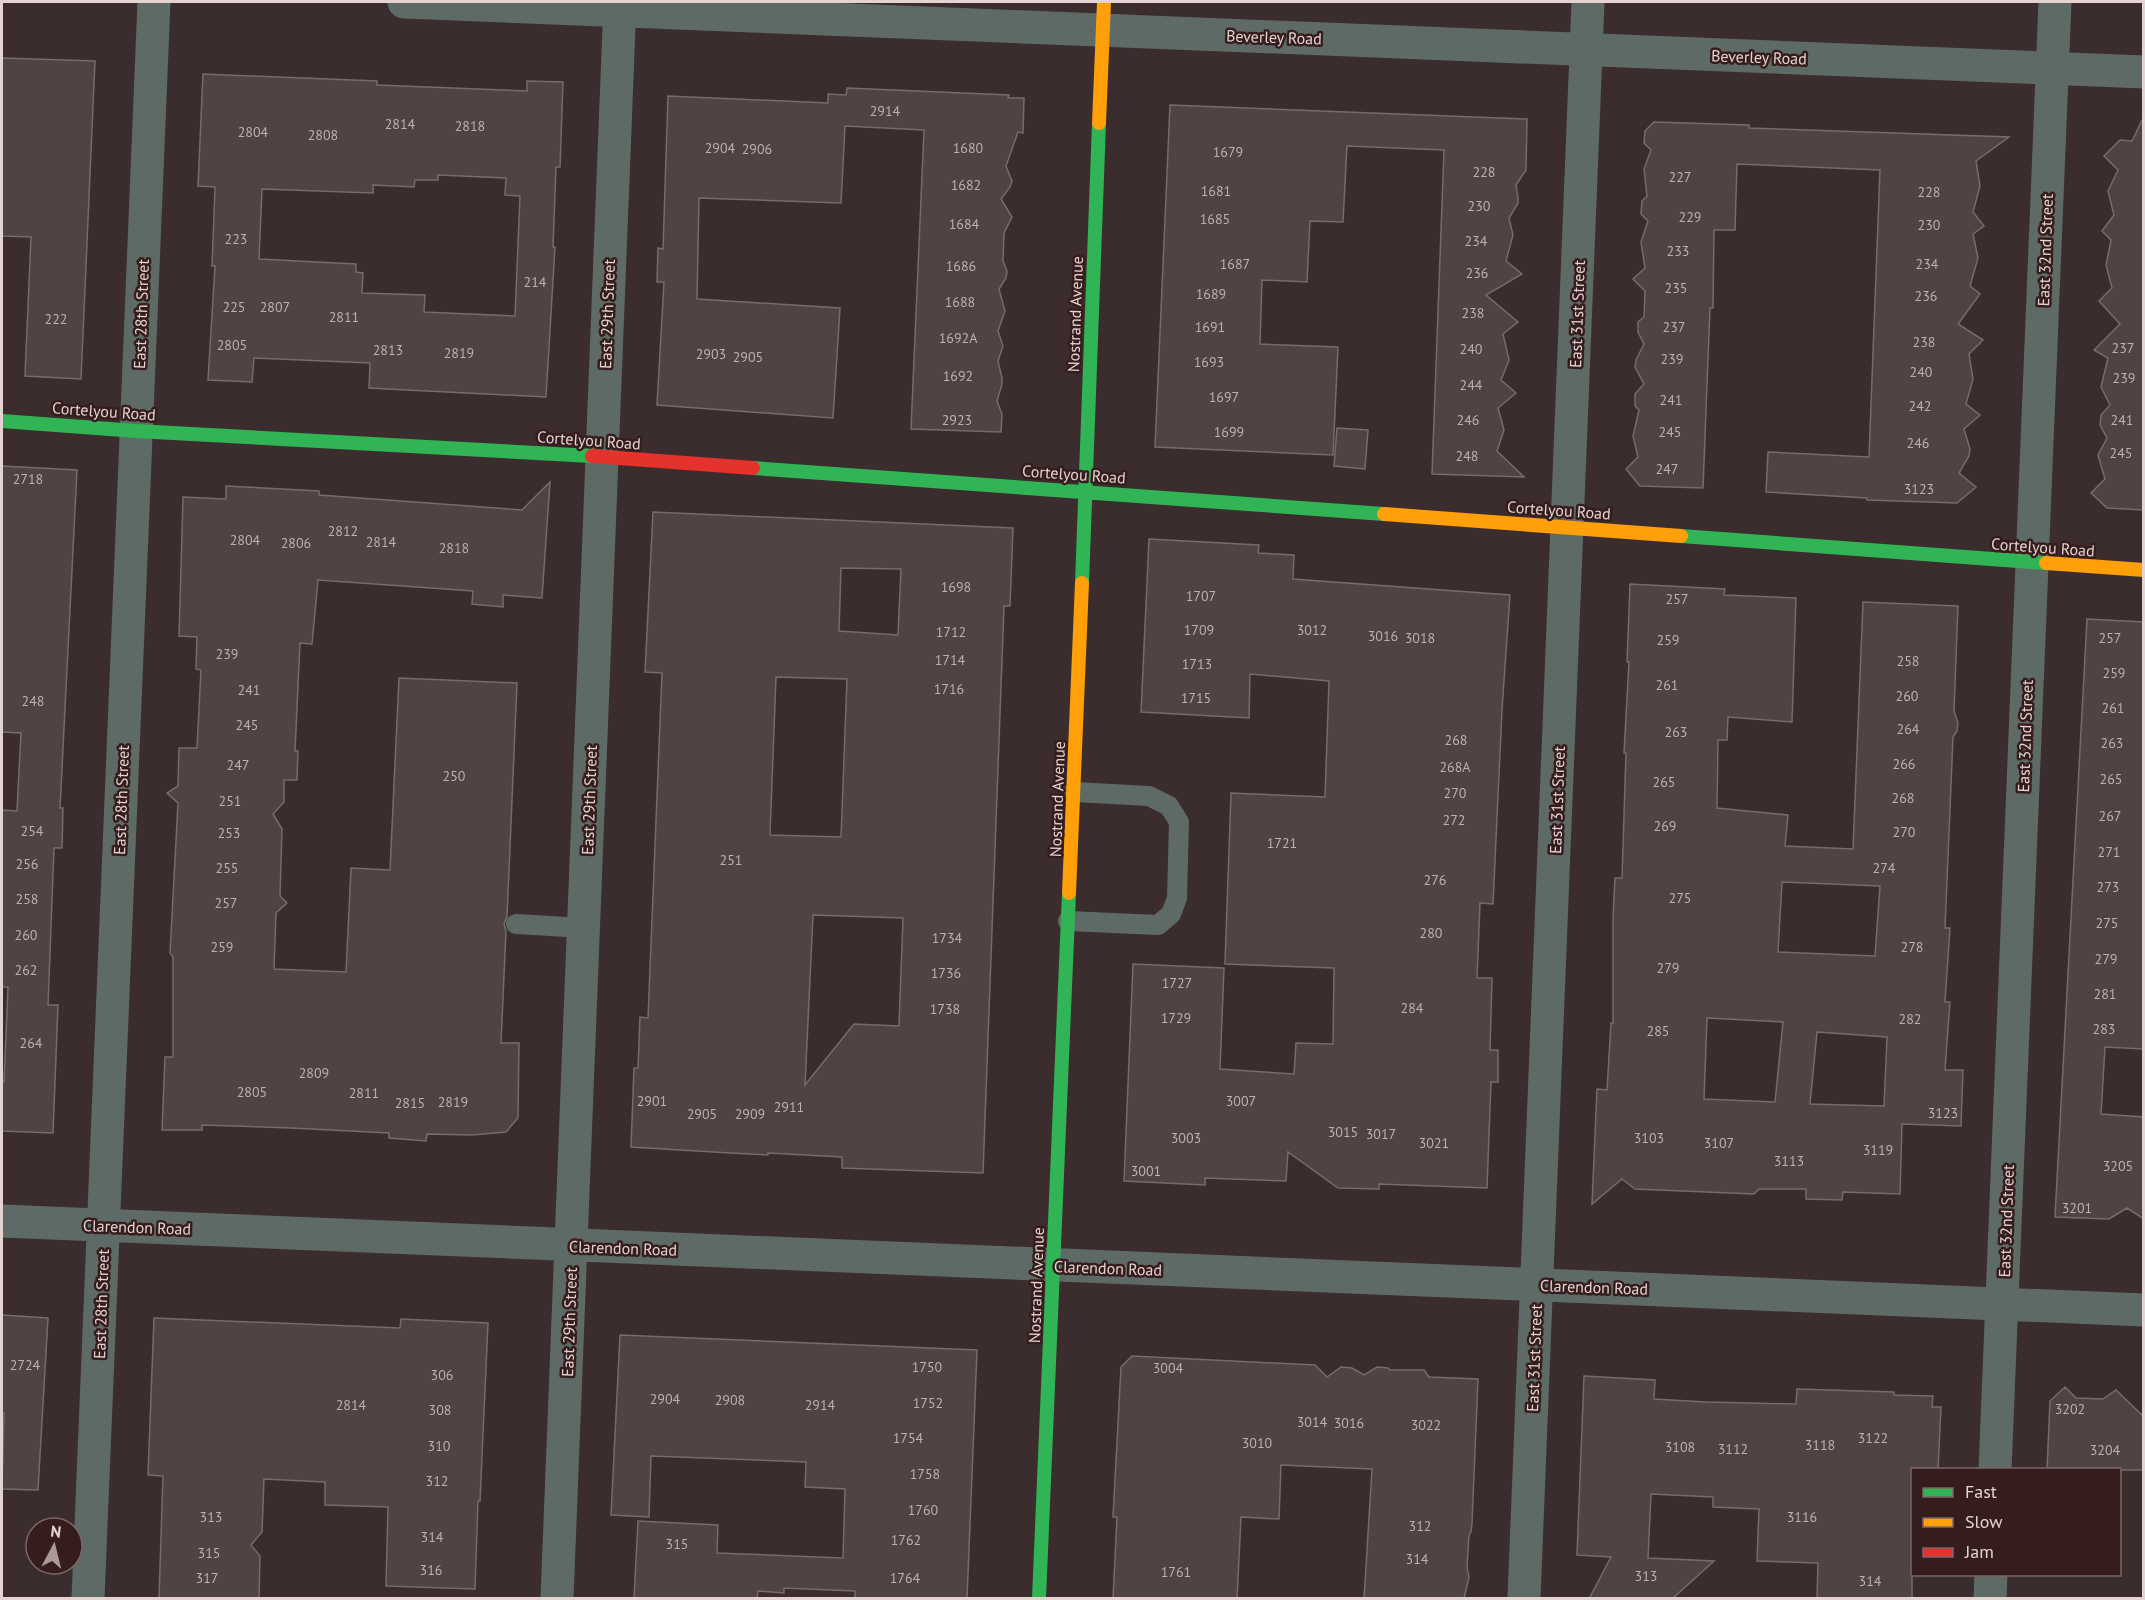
<svg xmlns="http://www.w3.org/2000/svg" width="2145" height="1600" viewBox="0 0 2145 1600" font-family="'PT Sans',sans-serif">
	<style>
		.building { fill: #4f4343; stroke: #786b6b; stroke-width: 1.5; fill-rule: evenodd }
		.lines { fill: none; stroke-linecap: round; stroke-linejoin: round }
		.lane { stroke: #5e6a66; stroke-width: 20 }
		.street { stroke: #5e6a66; stroke-width: 33 }
		.fast { stroke: #30b455; stroke-width: 14 }
		.slow { stroke: #ff9f0a; stroke-width: 14 }
		.jam { stroke: #e5322d; stroke-width: 14 }
		.labels { text-anchor: middle; dominant-baseline: central; stroke-width: 5; stroke-linejoin: round; paint-order: stroke }
		.number-label { font-size: 14px; fill: #c0afae }
		.street-label { font-size: 16px; fill: #e5d3d2; stroke: #361d1d }
	</style>
	<rect width="100%" height="100%" fill="#3b2c2d"/>
	<path class="building" d="M2 58 95 61 81 379 25 376 31 237 2 236Z
		M203 74 377 81V85L527 91V81L563 82 560 167H556L553 247H555L546 397 369 388 370 363 254 358 252 382 208 380 215 266H212L215 187 198 186ZM438 175 506 178 505 195 520 196 515 316 424 312 425 295 362 293 363 273 356 272V264L259 259 262 189 373 193V185L414 187 415 180H438Z
		M847 88 1009 95 1008 98H1024L1023 133 1018 132 1006 166 1012 181 1010 187 1001 199 1012 217 1004 233 1003 261 1007 271 1006 278 999 289 1005 311 998 331 1003 346 998 361 1002 378V384L997 401 1002 414 1001 432 911 429 924 130 845 126 841 203 699 198 697 299 840 308 833 418 657 405 664 282H657L658 248 663 249 668 96 828 103V94L846 95Z
		M1170 105 1527 119 1526 170 1516 185 1518 197V203L1509 218 1513 235 1506 261 1522 274 1486 295 1518 322 1503 334 1509 360 1501 380 1516 393 1498 408 1504 430 1497 451 1524 477 1432 474 1444 150 1347 146 1343 222 1310 221 1307 282 1262 280 1260 344 1338 347 1333 455 1155 447Z
		M2144 116V510L2107 508 2091 493 2105 479 2098 455 2107 438 2100 425 2101 415 2110 405 2101 387 2108 358 2094 350 2120 324 2099 301 2112 288 2106 265 2111 240 2102 231 2114 215 2108 191 2118 170 2104 156 2120 140 2132 141Z
		M1654 122 1749 125V128L2009 137 1976 161 1980 186 1973 212 1984 226 1973 234 1978 258 1970 286 1980 294 1958 324 1983 340 1969 354 1973 379 1966 404 1980 415 1964 429 1970 449 1969 456 1959 473 1976 487 1957 503 1867 500V498L1766 492 1768 452 1869 457 1880 170 1737 164 1735 230H1714L1713 308H1710L1703 488 1640 486 1626 469 1638 457 1633 436 1639 410 1635 406V394L1644 384 1635 367 1636 360 1644 344 1638 332V322L1644 317 1645 291 1633 279 1645 268 1641 242 1648 221 1641 214 1642 201 1647 196 1644 169 1651 150 1644 143 1645 131Z
		M1337 428 1368 430 1365 469 1334 466Z
		M2 466 77 470 60 808H63L62 848H54L48 1005H58L53 1133 2 1131V1082H4L8 987H2V810L17 811 21 733 2 732Z
		M550 482 542 598 503 595V607L472 604 473 591 318 580 312 644 300 643 295 751H298L297 780H284V802L273 814 282 829 280 896 287 903 276 913 274 969 346 972 351 868 390 870 399 678 517 683 507 917 504 924 506 931 501 1043H519L518 1118 506 1132 472 1135 427 1134 426 1141 389 1138V1133L291 1128 202 1125V1130H162L165 1057H173V957L170 953 178 803 167 793 178 786 179 748H197L201 670 196 669 197 637 179 636 183 497 226 499V486L319 491V495L522 510Z
		M653 512 1013 528 1010 606H1004L983 1173 842 1168V1157L768 1153V1155L730 1153 631 1147 634 1068H638L640 1017 648 1018 662 673 645 672ZM841 568 901 569 898 635 839 631ZM776 677 847 679 841 837 770 835ZM813 915 903 918 899 1026 854 1024 805 1085Z
		M1149 539 1259 545 1258 553 1294 555 1293 579 1510 595 1502 710 1493 904 1480 903 1477 978H1492L1490 1050H1498V1082H1491L1487 1188 1379 1184V1189L1338 1188 1288 1152 1286 1181 1205 1178V1185L1124 1181 1133 964 1224 968 1220 1069 1294 1074 1296 1043 1333 1044 1334 968 1225 964 1231 793 1325 797 1329 681 1250 674 1249 718 1141 712Z
		M1630 584 1725 589 1724 595 1796 598 1792 722 1728 717 1727 740H1718L1717 808 1788 815 1785 846 1853 849 1863 602 1958 606 1954 711 1958 723 1957 731 1953 737 1945 928H1950L1945 1002H1950L1945 1070H1963L1961 1126 1902 1124 1900 1194 1843 1192 1842 1200 1806 1199V1189H1759L1754 1194 1635 1189 1622 1179 1592 1204 1597 1089 1607 1090 1611 1023H1613V917L1615 878H1622L1626 753H1624L1629 662H1627ZM1782 882 1880 886 1875 956 1778 952ZM1707 1018 1783 1022 1775 1102 1704 1099ZM1817 1032 1887 1037 1884 1106 1810 1104Z
		M2087 619 2144 622V1049L2105 1047 2101 1114 2144 1117V1219L2127 1208 2109 1219 2055 1217Z
		M2 1315 48 1318 38 1490 2 1489 4 1413H2Z
		M154 1318 400 1328 401 1319 488 1323 480 1501H478L475 1589 386 1586 388 1507 325 1505V1482L264 1479 262 1532 251 1545 260 1556 259 1599H159L163 1476 148 1475Z
		M620 1335 977 1350 967 1599H855V1591L784 1588V1593L758 1591 757 1599H634L638 1521 718 1525 717 1553 843 1558 845 1489 805 1487 806 1462 651 1456 649 1517 611 1515Z
		M1132 1356 1315 1365 1327 1377 1341 1367 1352 1368 1364 1375 1377 1367 1388 1368 1390 1370H1424L1429 1377 1478 1379 1472 1523 1471 1532 1469 1535 1467 1567 1469 1577 1464 1599H1364L1372 1469 1281 1465 1279 1519 1241 1517 1237 1599H1113L1117 1517H1113L1121 1367Z
		M1584 1376 1655 1380 1654 1399 1706 1402 1796 1404 1797 1389 1894 1392V1395L1933 1396 1932 1407H1941L1938 1470H1912V1599H1817L1818 1563 1757 1561 1759 1509 1713 1507V1497L1651 1494 1648 1558 1714 1561 1672 1599H1589L1611 1557 1577 1555Z
		M2065 1387 2076 1398 2103 1399 2116 1390 2144 1417V1470H2047L2050 1401Z"/>
	<g class="lines">
		<path class="lane" d="M1068 921 1158 925 1171 914 1177 898 1179 822 1169 806 1149 796 1074 792
			M516 924 584 928"/>
		<path class="street" d="M404 2 2144 72
			M2 1221 2144 1310
			M1995 1470 2055 2
			M88 1598 154 2
			M557 1598 620 2
			M1524 1598 1588 2
			M1990 1598 1991 1574"/>
		<path class="fast" d="M2 421 136 431 592 456
			M753 468 1384 514
			M1681 536 2046 563
			M1082 583 1099 123
			M1039 1598 1069 893"/>
		<path class="slow" d="M1099 123 1104 2
			M1384 514 1681 536
			M2046 563 2144 570
			M1069 893 1082 583"/>
		<path class="jam" d="M592 456 753 468"/>
	</g>
	<g class="labels">
		<g class="number-label">
			<text x="885" y="111">2914</text>
			<text x="400" y="124">2814</text>
			<text x="470" y="126">2818</text>
			<text x="253" y="132">2804</text>
			<text x="323" y="135">2808</text>
			<text x="720" y="148">2904</text>
			<text x="968" y="148">1680</text>
			<text x="757" y="149">2906</text>
			<text x="1228" y="152">1679</text>
			<text x="1484" y="172">228</text>
			<text x="1680" y="177">227</text>
			<text x="966" y="185">1682</text>
			<text x="1216" y="191">1681</text>
			<text x="1929" y="192">228</text>
			<text x="1479" y="206">230</text>
			<text x="1690" y="217">229</text>
			<text x="1215" y="219">1685</text>
			<text x="964" y="224">1684</text>
			<text x="1929" y="225">230</text>
			<text x="236" y="239">223</text>
			<text x="1476" y="241">234</text>
			<text x="1678" y="251">233</text>
			<text x="1235" y="264">1687</text>
			<text x="1927" y="264">234</text>
			<text x="961" y="266">1686</text>
			<text x="1477" y="273">236</text>
			<text x="535" y="282">214</text>
			<text x="1676" y="288">235</text>
			<text x="1211" y="294">1689</text>
			<text x="1926" y="296">236</text>
			<text x="960" y="302">1688</text>
			<text x="234" y="307">225</text>
			<text x="275" y="307">2807</text>
			<text x="1473" y="313">238</text>
			<text x="344" y="317">2811</text>
			<text x="56" y="319">222</text>
			<text x="1210" y="327">1691</text>
			<text x="1674" y="327">237</text>
			<text x="958" y="338">1692A</text>
			<text x="1924" y="342">238</text>
			<text x="232" y="345">2805</text>
			<text x="2123" y="348">237</text>
			<text x="1471" y="349">240</text>
			<text x="388" y="350">2813</text>
			<text x="459" y="353">2819</text>
			<text x="711" y="354">2903</text>
			<text x="748" y="357">2905</text>
			<text x="1672" y="359">239</text>
			<text x="1209" y="362">1693</text>
			<text x="1921" y="372">240</text>
			<text x="958" y="376">1692</text>
			<text x="2124" y="378">239</text>
			<text x="1471" y="385">244</text>
			<text x="1224" y="397">1697</text>
			<text x="1671" y="400">241</text>
			<text x="1920" y="406">242</text>
			<text x="957" y="420">2923</text>
			<text x="1468" y="420">246</text>
			<text x="2122" y="420">241</text>
			<text x="1229" y="432">1699</text>
			<text x="1670" y="432">245</text>
			<text x="1918" y="443">246</text>
			<text x="2121" y="453">245</text>
			<text x="1467" y="456">248</text>
			<text x="1667" y="469">247</text>
			<text x="28" y="479">2718</text>
			<text x="1919" y="489">3123</text>
			<text x="343" y="531">2812</text>
			<text x="245" y="540">2804</text>
			<text x="381" y="542">2814</text>
			<text x="296" y="543">2806</text>
			<text x="454" y="548">2818</text>
			<text x="956" y="587">1698</text>
			<text x="1201" y="596">1707</text>
			<text x="1677" y="599">257</text>
			<text x="1199" y="630">1709</text>
			<text x="1312" y="630">3012</text>
			<text x="951" y="632">1712</text>
			<text x="1383" y="636">3016</text>
			<text x="1420" y="638">3018</text>
			<text x="2110" y="638">257</text>
			<text x="1668" y="640">259</text>
			<text x="227" y="654">239</text>
			<text x="950" y="660">1714</text>
			<text x="1908" y="661">258</text>
			<text x="1197" y="664">1713</text>
			<text x="2114" y="673">259</text>
			<text x="1667" y="685">261</text>
			<text x="949" y="689">1716</text>
			<text x="249" y="690">241</text>
			<text x="1907" y="696">260</text>
			<text x="1196" y="698">1715</text>
			<text x="33" y="701">248</text>
			<text x="2113" y="708">261</text>
			<text x="247" y="725">245</text>
			<text x="1908" y="729">264</text>
			<text x="1676" y="732">263</text>
			<text x="1456" y="740">268</text>
			<text x="2112" y="743">263</text>
			<text x="1904" y="764">266</text>
			<text x="238" y="765">247</text>
			<text x="1455" y="767">268A</text>
			<text x="454" y="776">250</text>
			<text x="2111" y="779">265</text>
			<text x="1664" y="782">265</text>
			<text x="1455" y="793">270</text>
			<text x="1903" y="798">268</text>
			<text x="230" y="801">251</text>
			<text x="2110" y="816">267</text>
			<text x="1454" y="820">272</text>
			<text x="1665" y="826">269</text>
			<text x="32" y="831">254</text>
			<text x="1904" y="832">270</text>
			<text x="229" y="833">253</text>
			<text x="1282" y="843">1721</text>
			<text x="2109" y="852">271</text>
			<text x="731" y="860">251</text>
			<text x="27" y="864">256</text>
			<text x="227" y="868">255</text>
			<text x="1884" y="868">274</text>
			<text x="1435" y="880">276</text>
			<text x="2108" y="887">273</text>
			<text x="1680" y="898">275</text>
			<text x="27" y="899">258</text>
			<text x="226" y="903">257</text>
			<text x="2107" y="923">275</text>
			<text x="1431" y="933">280</text>
			<text x="26" y="935">260</text>
			<text x="947" y="938">1734</text>
			<text x="222" y="947">259</text>
			<text x="1912" y="947">278</text>
			<text x="2106" y="959">279</text>
			<text x="1668" y="968">279</text>
			<text x="26" y="970">262</text>
			<text x="946" y="973">1736</text>
			<text x="1177" y="983">1727</text>
			<text x="2105" y="994">281</text>
			<text x="1412" y="1008">284</text>
			<text x="945" y="1009">1738</text>
			<text x="1176" y="1018">1729</text>
			<text x="1910" y="1019">282</text>
			<text x="2104" y="1029">283</text>
			<text x="1658" y="1031">285</text>
			<text x="31" y="1043">264</text>
			<text x="314" y="1073">2809</text>
			<text x="252" y="1092">2805</text>
			<text x="364" y="1093">2811</text>
			<text x="652" y="1101">2901</text>
			<text x="1241" y="1101">3007</text>
			<text x="453" y="1102">2819</text>
			<text x="410" y="1103">2815</text>
			<text x="789" y="1107">2911</text>
			<text x="1943" y="1113">3123</text>
			<text x="702" y="1114">2905</text>
			<text x="750" y="1114">2909</text>
			<text x="1343" y="1132">3015</text>
			<text x="1381" y="1134">3017</text>
			<text x="1186" y="1138">3003</text>
			<text x="1649" y="1138">3103</text>
			<text x="1434" y="1143">3021</text>
			<text x="1719" y="1143">3107</text>
			<text x="1878" y="1150">3119</text>
			<text x="1789" y="1161">3113</text>
			<text x="2118" y="1166">3205</text>
			<text x="1146" y="1171">3001</text>
			<text x="2077" y="1208">3201</text>
			<text x="25" y="1365">2724</text>
			<text x="927" y="1367">1750</text>
			<text x="1168" y="1368">3004</text>
			<text x="442" y="1375">306</text>
			<text x="665" y="1399">2904</text>
			<text x="730" y="1400">2908</text>
			<text x="928" y="1403">1752</text>
			<text x="351" y="1405">2814</text>
			<text x="820" y="1405">2914</text>
			<text x="2070" y="1409">3202</text>
			<text x="440" y="1410">308</text>
			<text x="1312" y="1422">3014</text>
			<text x="1349" y="1423">3016</text>
			<text x="1426" y="1425">3022</text>
			<text x="908" y="1438">1754</text>
			<text x="1873" y="1438">3122</text>
			<text x="1257" y="1443">3010</text>
			<text x="1820" y="1445">3118</text>
			<text x="439" y="1446">310</text>
			<text x="1680" y="1447">3108</text>
			<text x="1733" y="1449">3112</text>
			<text x="2105" y="1450">3204</text>
			<text x="925" y="1474">1758</text>
			<text x="437" y="1481">312</text>
			<text x="923" y="1510">1760</text>
			<text x="211" y="1517">313</text>
			<text x="1802" y="1517">3116</text>
			<text x="1420" y="1526">312</text>
			<text x="432" y="1537">314</text>
			<text x="906" y="1540">1762</text>
			<text x="677" y="1544">315</text>
			<text x="209" y="1553">315</text>
			<text x="1417" y="1559">314</text>
			<text x="431" y="1570">316</text>
			<text x="1176" y="1572">1761</text>
			<text x="1646" y="1576">313</text>
			<text x="207" y="1578">317</text>
			<text x="905" y="1578">1764</text>
			<text x="1870" y="1581">314</text>
		</g>
		<g class="street-label">
			<text transform="translate(1274 37) rotate(2)">Beverley Road</text>
			<text transform="translate(1759 57) rotate(2)">Beverley Road</text>
			<text transform="translate(2045 250) rotate(-88)">East 32nd Street</text>
			<text transform="translate(141 314) rotate(-88)">East 28th Street</text>
			<text transform="translate(607 314) rotate(-88)">East 29th Street</text>
			<text transform="translate(1075 314) rotate(-88)">Nostrand Avenue</text>
			<text transform="translate(1577 314) rotate(-88)">East 31st Street</text>
			<text transform="translate(104 411) rotate(4)">Cortelyou Road</text>
			<text transform="translate(589 440) rotate(4)">Cortelyou Road</text>
			<text transform="translate(1074 474) rotate(4)">Cortelyou Road</text>
			<text transform="translate(1559 510) rotate(4)">Cortelyou Road</text>
			<text transform="translate(2043 547) rotate(4)">Cortelyou Road</text>
			<text transform="translate(2025 736) rotate(-88)">East 32nd Street</text>
			<text transform="translate(1057 799) rotate(-88)">Nostrand Avenue</text>
			<text transform="translate(121 800) rotate(-88)">East 28th Street</text>
			<text transform="translate(589 800) rotate(-88)">East 29th Street</text>
			<text transform="translate(1557 800) rotate(-88)">East 31st Street</text>
			<text transform="translate(2006 1221) rotate(-88)">East 32nd Street</text>
			<text transform="translate(137 1227) rotate(2)">Clarendon Road</text>
			<text transform="translate(623 1248) rotate(2)">Clarendon Road</text>
			<text transform="translate(1108 1268) rotate(2)">Clarendon Road</text>
			<text transform="translate(1036 1285) rotate(-88)">Nostrand Avenue</text>
			<text transform="translate(1594 1287) rotate(2)">Clarendon Road</text>
			<text transform="translate(101 1304) rotate(-88)">East 28th Street</text>
			<text transform="translate(569 1322) rotate(-88)">East 29th Street</text>
			<text transform="translate(1534 1358) rotate(-88)">East 31st Street</text>
		</g>
	</g>
	<rect width="2145" height="1600" fill="none" stroke="#e5d3d2" stroke-width="6"/>
	<rect x="1911" y="1468" width="210" height="108" fill="#361d1d" stroke="#7c6665" stroke-width="1.5"/>
	<rect x="1923" y="1488" width="30" height="9" fill="#30b455" stroke="#7c6665" stroke-width="1.5"/>
	<text x="1965" y="1498" font-size="18" fill="#e5d3d2">Fast</text>
	<rect x="1923" y="1518" width="30" height="9" fill="#ff9f0a" stroke="#7c6665" stroke-width="1.5"/>
	<text x="1965" y="1528" font-size="18" fill="#e5d3d2">Slow</text>
	<rect x="1923" y="1548" width="30" height="9" fill="#e5322d" stroke="#7c6665" stroke-width="1.5"/>
	<text x="1965" y="1558" font-size="18" fill="#e5d3d2">Jam</text>
	<g transform="translate(54 1546) rotate(7)"><circle r="28" fill="#361d1d" stroke="#7c6665" stroke-width="1.5"/>
	<path d="M0-4.5L10 22L0 15L-10 22Z" fill="#aa9998"/>
	<text y="-9" font-size="16" font-weight="bold" text-anchor="middle" fill="#e5d3d2">N</text>
	</g>
</svg>
